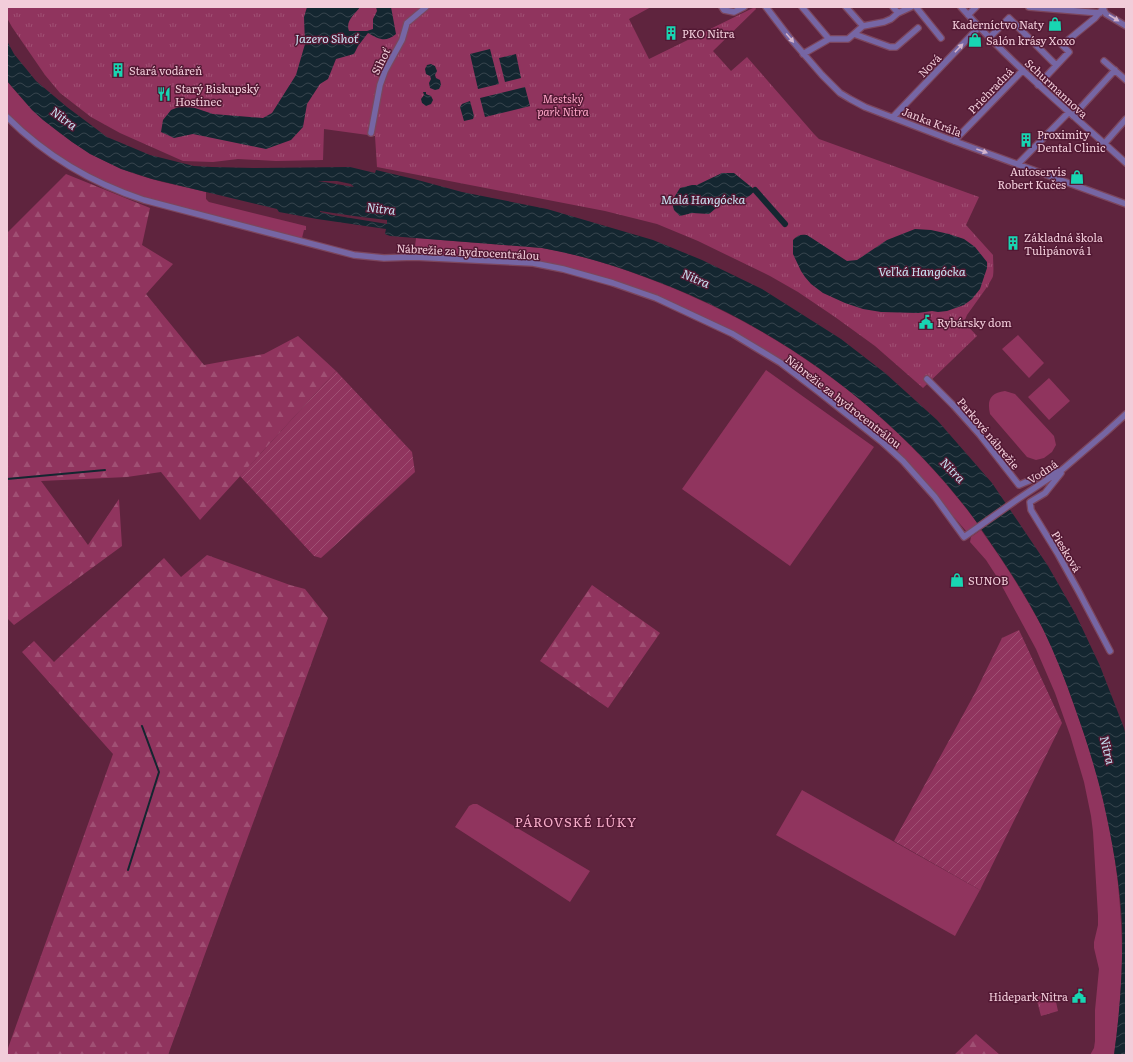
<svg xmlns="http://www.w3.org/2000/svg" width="1133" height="1062" viewBox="0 0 1133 1062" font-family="Literata,serif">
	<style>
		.grass { fill: #90345e }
		.forest { fill: url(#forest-firs) }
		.park { fill: url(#park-tufts) }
		.garden { fill: url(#garden-furrows) }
		.water { fill: url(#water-waves) }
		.pier { fill: #5f243e }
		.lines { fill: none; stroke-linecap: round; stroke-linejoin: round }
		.stream { stroke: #142630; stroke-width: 2 }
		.canal { stroke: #142630; stroke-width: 6 }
		.minor-casing { stroke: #7c465d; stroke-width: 8 }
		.minor { stroke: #7666a4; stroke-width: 5.5 }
		.oneway { fill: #d3b3cc }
		.labels { text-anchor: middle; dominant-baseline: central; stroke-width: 3; stroke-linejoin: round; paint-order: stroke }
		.poi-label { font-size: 11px; fill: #f2cdda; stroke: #531934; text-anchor: start }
		.street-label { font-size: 11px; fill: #f2cdda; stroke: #531934 }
		.park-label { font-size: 11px; font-style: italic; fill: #fda5c7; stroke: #531934 }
		.water-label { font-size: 12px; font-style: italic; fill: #c9e5f5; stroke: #531934 }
		.quarter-label { font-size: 13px; letter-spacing: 1px; fill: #f5acc8; stroke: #531934 }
	</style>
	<defs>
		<pattern id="forest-firs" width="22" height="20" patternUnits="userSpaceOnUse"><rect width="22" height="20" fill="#90345e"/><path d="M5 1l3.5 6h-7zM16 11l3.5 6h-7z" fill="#a05074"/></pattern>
		<pattern id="park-tufts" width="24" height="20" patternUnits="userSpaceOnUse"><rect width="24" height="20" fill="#90345e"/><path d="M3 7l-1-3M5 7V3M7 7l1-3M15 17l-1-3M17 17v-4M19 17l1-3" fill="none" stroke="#a05074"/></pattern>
		<pattern id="garden-furrows" width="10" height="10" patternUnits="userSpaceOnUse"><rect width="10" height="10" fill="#90345e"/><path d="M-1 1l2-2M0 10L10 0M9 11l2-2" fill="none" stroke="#a05074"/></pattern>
		<pattern id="water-waves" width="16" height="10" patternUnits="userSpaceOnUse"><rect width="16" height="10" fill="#142630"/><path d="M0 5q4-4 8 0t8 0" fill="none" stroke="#37444d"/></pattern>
	</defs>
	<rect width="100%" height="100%" fill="#5f243e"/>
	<path class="grass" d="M7 81C37 119 76 149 120 168 147 180 178 185 206 192V199L209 202 306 226V230H304L302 238 161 202 121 189 107 183 88 174 57 155 28 132 7 113Z
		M416 238 542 248C583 255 622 268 660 283 786 332 898 415 978 524L968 531H966L947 509 871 430 837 401 786 364 720 326 680 306 647 293 525 260 451 256 414 255Z
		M1018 335 1044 363 1029 378 1002 349Z
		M766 370 874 447 790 566 682 489Z
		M1049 378 1070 401 1049 420 1028 397Z
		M1005 391 1015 394 1054 436 1056 445 1052 452 1044 458 1036 460 1027 457 990 414C987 400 990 393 1005 391Z
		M981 530C1003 561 1024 593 1042 627 1056 654 1066 682 1076 711 1101 778 1118 851 1121 923 1124 967 1120 1011 1114 1055H1090L1094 1048 1095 1041V1010L1099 969 1094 948V942L1098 925V916L1093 832 1091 816 1084 782 1070 735 1055 693 1036 649 997 577 986 560 970 542 971 537Z
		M802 790 980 890 955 936 776 835Z
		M473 804H477L590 871 570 902 455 827 469 806Z"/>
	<path class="forest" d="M66 174 150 208 142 245 173 264 146 294 204 365 264 354 298 336 336 371 200 520 161 472 127 477 41 481 88 545 119 499 122 546 14 625 7 618V233Z
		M207 555 290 585 305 589 328 618 168 1055H7V1051L113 754 22 652 34 641 54 662 164 558 181 577Z
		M592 585 660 633 608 708 540 661Z
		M976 1034 1000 1055H954Z"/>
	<path class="park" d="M7 7H651L629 19 649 59 755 7 756 9 713 51 731 71 747 57 814 134 819 139 979 197 966 225 993 255C993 261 994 270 993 276 992 280 988 283 988 288L987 287 967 315 964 322 977 336 923 388 875 346 835 317 798 292 770 276 698 241 657 224 605 211 377 167 375 136 324 129 323 160 276 161 238 159 213 162 183 161 120 133 91 117 60 93 45 75 12 27 7 18Z
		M1054 993 1058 1011 1041 1016 1036 997Z"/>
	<path class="garden" d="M336 371 412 452 415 472 321 558 314 556 240 476Z
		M1019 630 1062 723 980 890 894 841 975 693 1002 638Z"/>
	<path class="water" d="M307 7H360C355 14 345 21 349 31H367L373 29V19L377 11 376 7H391L396 34C385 43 379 39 368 33L358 46 354 54 336 59 328 79 320 84 307 104 303 127 291 140 266 149 193 134 174 138 161 132 163 120 171 110 181 106 195 108 213 114 263 118 272 113 296 75 305 44 304 17Z
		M7 41 14 54 36 81 67 107 107 137 150 155 194 166 212 167 254 168 350 167 375 173 376 170 414 179 462 192 547 209 653 240 702 260 762 289 841 339 885 373 937 420 992 483 1048 566 1076 615 1100 666 1124 728 1126 737V1055H1114C1120 1012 1123 968 1122 924 1120 882 1112 840 1103 800 1095 767 1085 736 1074 705 1065 679 1055 654 1043 629 1028 600 1011 572 992 545 984 533 976 521 967 509 896 417 794 340 688 294 641 274 592 257 542 248L390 236 385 234 386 229 317 219 279 212 277 209 152 179 121 169 90 154 72 142 43 120 32 110 7 81Z
		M490 49 499 84 478 89 470 54Z
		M516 54 521 78 505 82 499 58Z
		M431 64 435 66 437 71 435 75 436 78 440 80 441 85 439 89 435 90 430 88 429 83 431 79 430 76 426 74 425 69 427 65Z
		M525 87 530 106 485 117 480 98Z
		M423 92H426V94L431 96 433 100 431 104 426 106 422 103 421 99 424 95Z
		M470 101 474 116 473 119 464 121 460 107 462 104Z
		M722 173H734L755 190C747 201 740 200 728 198L709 214 692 213 680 216 674 210 672 203 675 196 680 188 692 185H697Z
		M915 229 931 230 949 234 964 239 975 247 987 262V268L980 289 972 299 964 305 947 311 938 312 932 311 918 313 881 312 863 309 845 303 823 293 811 284 805 277 801 271 793 254V240C797 235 801 234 807 235L847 261 857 260 887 240Z"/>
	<path class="pier" d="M318 181H337L351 184 354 187Z
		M320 211 354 216 387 220V224L332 215 320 212Z"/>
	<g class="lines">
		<path class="stream" d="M7 479 105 470
			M128 870 159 772 142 726"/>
		<path class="canal" d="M755 190 785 224"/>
		<defs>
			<path id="minor" d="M722 7 724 10 734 12 744 7
				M766 7 789 37 822 75 840 93 850 99 865 107 954 141 1126 204
				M802 7 829 39
				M846 7 863 26
				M893 7 898 13
				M916 7 941 38
				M961 7C1011 64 1070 112 1126 163
				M1029 7 1100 13
				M1103 9 1106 14 1126 26
				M968 15 976 7
				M854 34 890 47H896L918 28
				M989 38 1009 18 1056 65
				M803 54 829 39H848L863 26 884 22 891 19 898 13 911 7
				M1104 61 1126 80
				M1038 85 1069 52 1062 45 1095 18 1104 7
				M1073 116 1115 70
				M7 117C46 156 92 183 144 200L354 255 384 258 414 257 533 263 563 269 613 283 656 298 733 334 781 363 819 392 881 441 903 461 935 497 964 537 1018 499 1063 469 1105 433 1126 414
				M893 117 979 27
				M371 133 380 85 385 71 402 40 407 23 426 7
				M954 141 1023 70
				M1104 144 1126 119
				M1018 164 1069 112
				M927 379 954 406 980 435 1019 485 1045 474 1057 471
				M1061 473 1045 493 1030 502 1031 510 1058 554 1079 592 1110 651"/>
		</defs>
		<use href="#minor" class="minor-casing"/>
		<use href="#minor" class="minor"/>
	</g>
	<defs><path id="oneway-solid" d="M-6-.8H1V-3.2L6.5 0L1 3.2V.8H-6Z"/></defs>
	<g class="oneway">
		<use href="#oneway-solid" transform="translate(1114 18) rotate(32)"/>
		<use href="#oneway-solid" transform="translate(790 38) rotate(50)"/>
		<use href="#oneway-solid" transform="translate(959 48) rotate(-46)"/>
		<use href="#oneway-solid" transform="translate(982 151) rotate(20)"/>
	</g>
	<defs>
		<symbol id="shop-bare" viewBox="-9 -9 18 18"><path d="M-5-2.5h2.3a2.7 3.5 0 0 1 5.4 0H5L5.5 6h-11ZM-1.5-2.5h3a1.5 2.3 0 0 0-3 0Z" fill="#18d5b2" stroke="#531934" stroke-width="2.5" paint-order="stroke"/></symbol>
		<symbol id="building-bare" viewBox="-9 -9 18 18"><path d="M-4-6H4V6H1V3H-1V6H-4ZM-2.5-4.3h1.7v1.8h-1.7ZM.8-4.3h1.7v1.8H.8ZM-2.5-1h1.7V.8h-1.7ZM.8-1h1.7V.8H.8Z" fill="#18d5b2" stroke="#531934" stroke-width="2.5" paint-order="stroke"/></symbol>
		<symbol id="restaurant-bare" viewBox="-9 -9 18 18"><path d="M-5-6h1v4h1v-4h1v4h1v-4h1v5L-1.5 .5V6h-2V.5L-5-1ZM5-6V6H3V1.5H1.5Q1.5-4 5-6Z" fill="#18d5b2" stroke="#531934" stroke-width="2.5" paint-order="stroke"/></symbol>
		<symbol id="civic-bare" viewBox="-9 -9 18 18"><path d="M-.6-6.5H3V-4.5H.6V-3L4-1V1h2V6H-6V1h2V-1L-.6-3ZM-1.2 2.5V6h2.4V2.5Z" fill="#18d5b2" stroke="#531934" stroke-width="2.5" paint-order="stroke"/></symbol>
	</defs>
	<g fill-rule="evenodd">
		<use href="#shop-bare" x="1045" y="14" width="20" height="20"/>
		<use href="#building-bare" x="661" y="23" width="20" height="20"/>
		<use href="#shop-bare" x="965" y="30" width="20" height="20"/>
		<use href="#building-bare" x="108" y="60" width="20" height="20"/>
		<use href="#restaurant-bare" x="154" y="84" width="20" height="20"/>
		<use href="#building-bare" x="1016" y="130" width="20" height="20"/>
		<use href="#shop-bare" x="1067" y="167" width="20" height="20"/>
		<use href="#building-bare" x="1003" y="233" width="20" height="20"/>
		<use href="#civic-bare" x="916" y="312" width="20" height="20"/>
		<use href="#shop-bare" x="947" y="570" width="20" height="20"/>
		<use href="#civic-bare" x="1069" y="986" width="20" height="20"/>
	</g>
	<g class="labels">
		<g class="poi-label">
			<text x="1044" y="24" text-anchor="end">Kaderníctvo Naty</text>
			<text x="682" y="33">PKO Nitra</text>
			<text x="986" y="40">Salón krásy Xoxo</text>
			<text x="129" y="70">Stará vodáreň</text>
			<text x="175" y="88">Starý Biskupský<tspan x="175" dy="13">Hostinec</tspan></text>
			<text x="1037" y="134">Proximity<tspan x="1037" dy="13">Dental Clinic</tspan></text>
			<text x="1066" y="171" text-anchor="end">Autoservis<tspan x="1066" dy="13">Robert Kučes</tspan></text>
			<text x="1024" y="237">Základná škola<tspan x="1024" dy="13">Tulipánová 1</tspan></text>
			<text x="937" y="322">Rybársky dom</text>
			<text x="968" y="580">SUNOB</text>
			<text x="1068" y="996" text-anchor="end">Hidepark Nitra</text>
		</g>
		<g class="street-label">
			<text transform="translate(380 61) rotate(-64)">Sihoť</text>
			<text transform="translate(929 65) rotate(-46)">Nová</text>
			<text transform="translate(1057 88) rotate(43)">Schurmannova</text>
			<text transform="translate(990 90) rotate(-46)">Priehradná</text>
			<text transform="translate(932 121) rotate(21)">Janka Kráľa</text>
			<text transform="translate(468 251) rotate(3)">Nábrežie za hydrocentrálou</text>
			<text transform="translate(844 401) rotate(38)">Nábrežie za hydrocentrálou</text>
			<text transform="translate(989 433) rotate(50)">Parkové nábrežie</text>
			<text transform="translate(1042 471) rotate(-34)">Vodná</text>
			<text transform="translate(1067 551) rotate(59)">Piesková</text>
		</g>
		<g class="park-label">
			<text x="563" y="98">Mestský<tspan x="563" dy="13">park Nitra</tspan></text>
		</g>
		<g class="water-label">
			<text x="327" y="38">Jazero Sihoť</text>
			<text transform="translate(64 118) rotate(36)">Nitra</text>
			<text x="703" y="199">Malá Hangócka</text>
			<text transform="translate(381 208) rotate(7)">Nitra</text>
			<text x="922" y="271">Veľká Hangócka</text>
			<text transform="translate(696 278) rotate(23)">Nitra</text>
			<text transform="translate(953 470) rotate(45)">Nitra</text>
			<text transform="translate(1108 750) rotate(76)">Nitra</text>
		</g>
		<g class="quarter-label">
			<text x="576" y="821">PÁROVSKÉ LÚKY</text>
		</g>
	</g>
	<rect width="1133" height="1062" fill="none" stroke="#f2cdda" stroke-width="16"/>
</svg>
